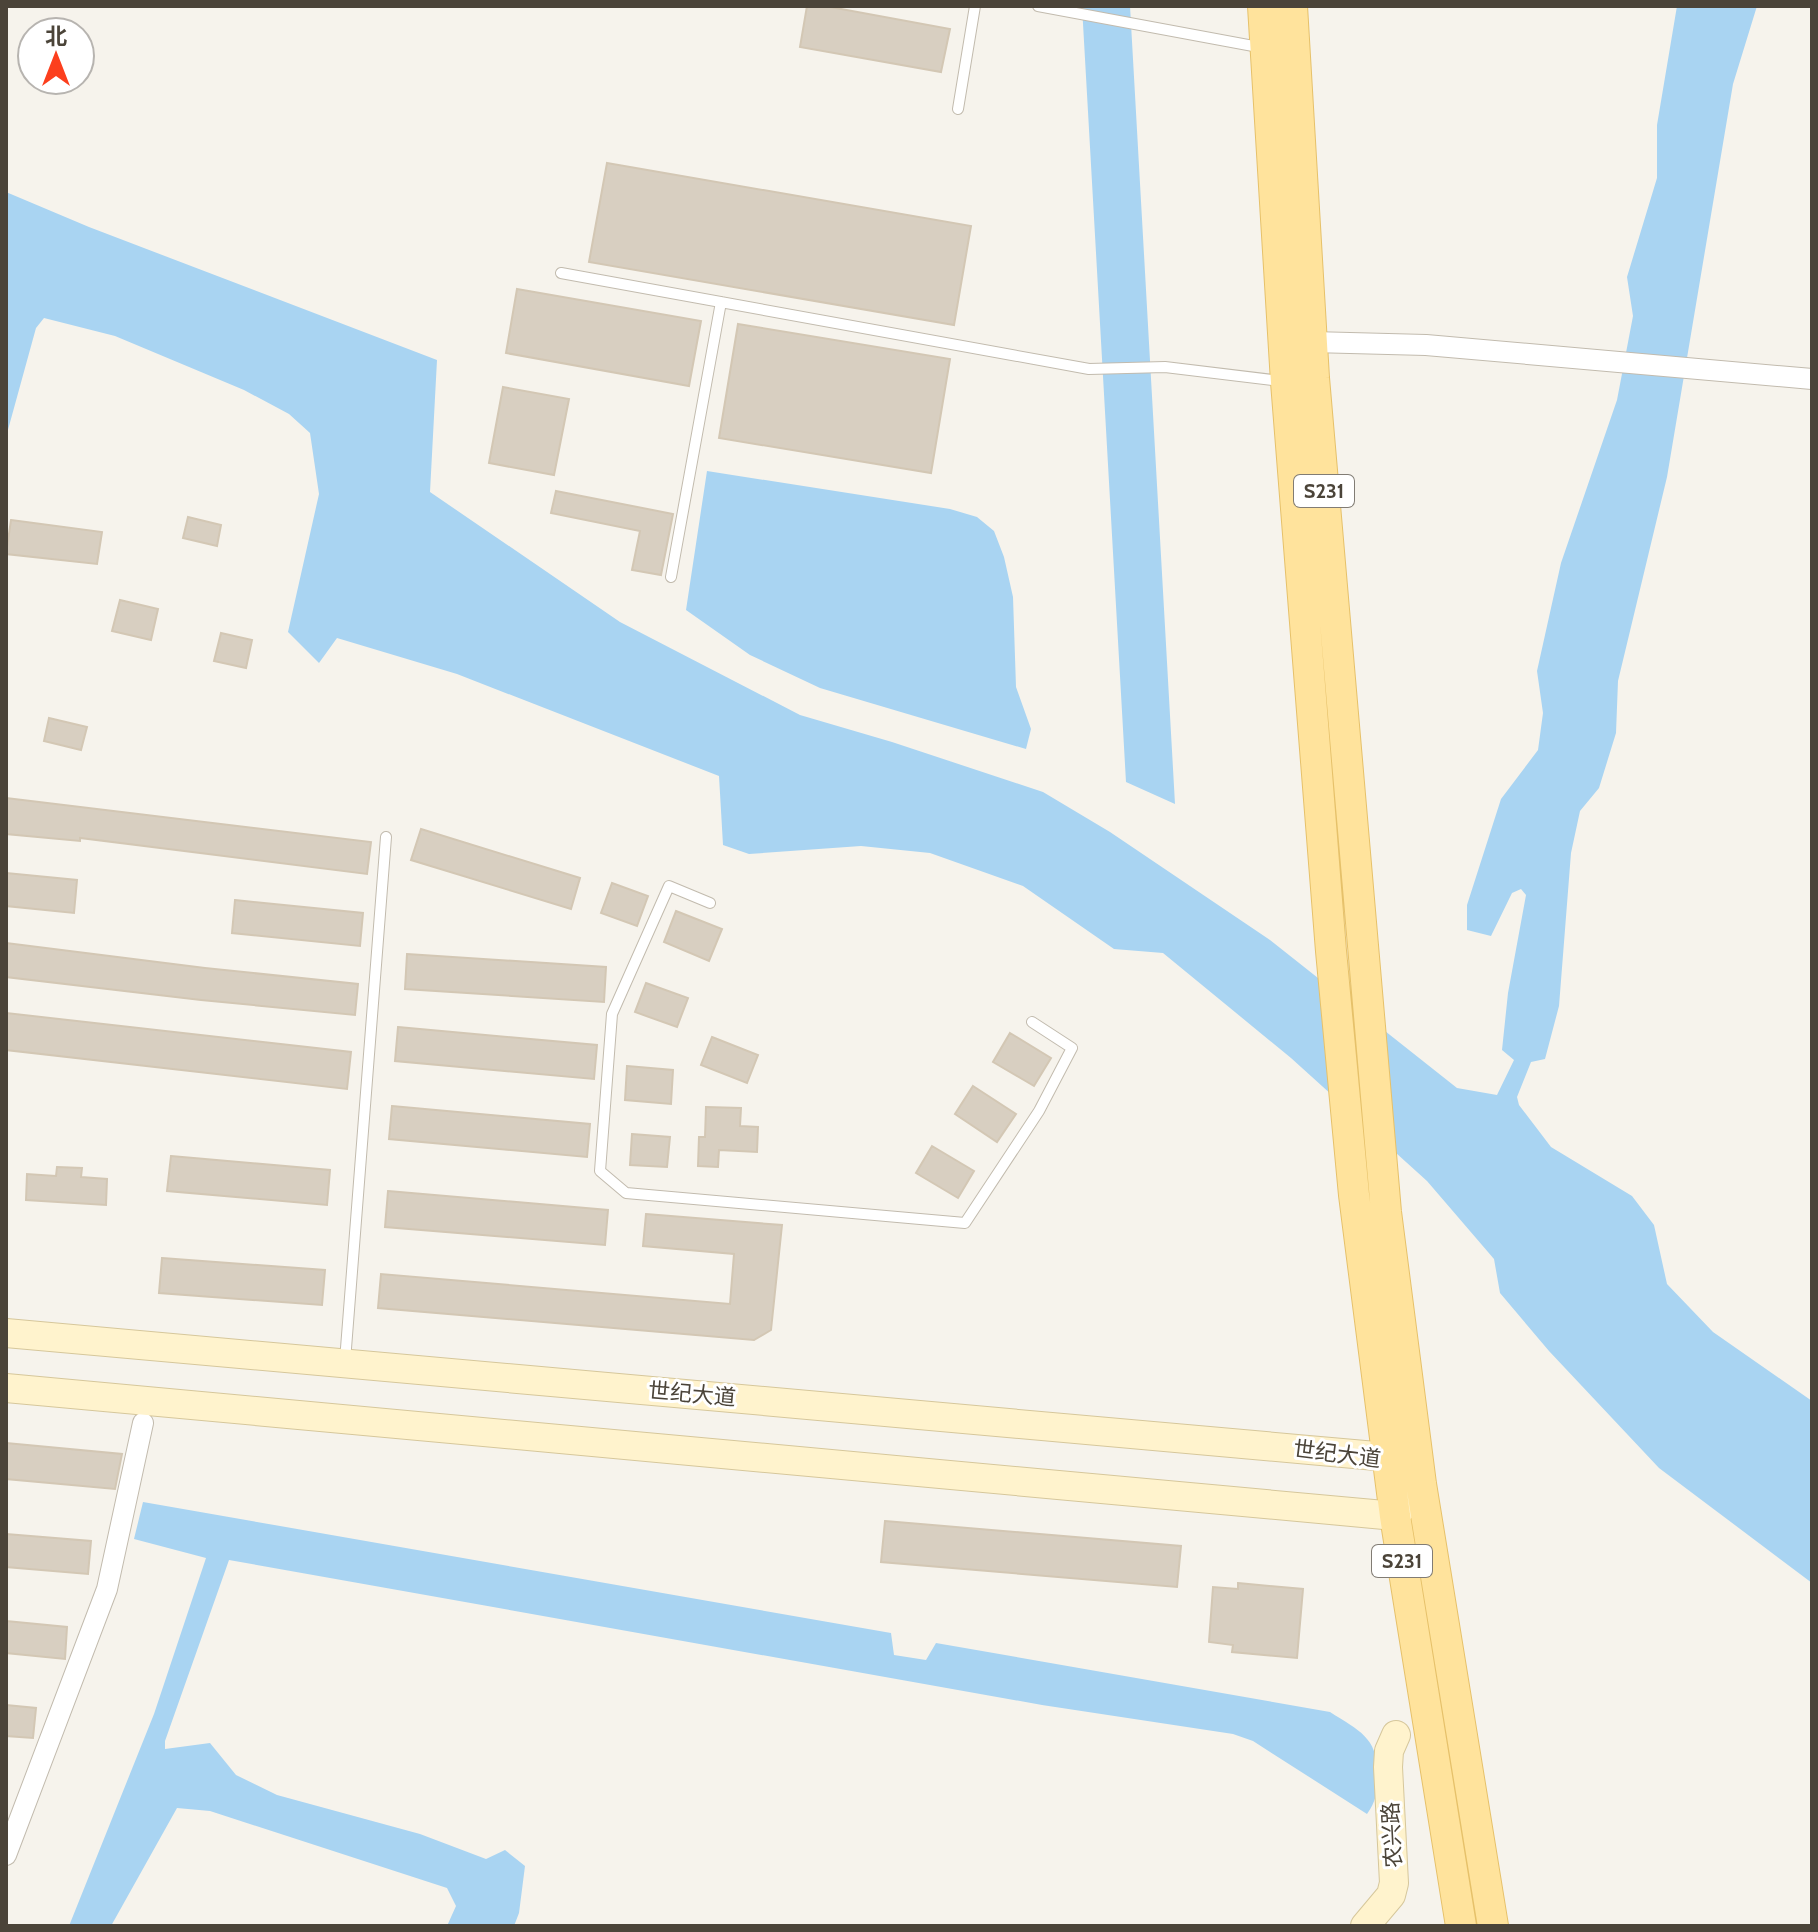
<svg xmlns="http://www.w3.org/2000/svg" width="1818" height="1932" viewBox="0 0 1818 1932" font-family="Cabin,'Noto Sans SC',sans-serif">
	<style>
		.water { fill: #a9d4f2 }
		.building { fill: #d8cfc1; stroke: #d3c7b4; stroke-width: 2 }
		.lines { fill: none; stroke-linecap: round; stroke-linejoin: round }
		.lane-casing { stroke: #c2bbae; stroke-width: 12 }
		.street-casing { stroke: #c2bbae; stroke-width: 22 }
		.secondary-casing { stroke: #d6c79b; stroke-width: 30 }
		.primary-casing { stroke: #e6c16a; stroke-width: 32 }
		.lane { stroke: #fff; stroke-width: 10 }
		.street { stroke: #fff; stroke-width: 20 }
		.secondary { stroke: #fff3cd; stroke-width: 28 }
		.primary { stroke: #ffe39c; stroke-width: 30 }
		.labels { text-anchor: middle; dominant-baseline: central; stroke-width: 6; stroke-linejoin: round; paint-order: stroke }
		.shield { fill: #fff; stroke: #817c74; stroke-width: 2 }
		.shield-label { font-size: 20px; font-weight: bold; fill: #4b4439 }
		.street-label { font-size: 22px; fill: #4b4439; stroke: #fff }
	</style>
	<rect width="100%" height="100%" fill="#f6f3ec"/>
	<path class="water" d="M1082 6H1130L1175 804 1126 782Z
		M1677 6H1757L1733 84 1667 477 1618 681 1616 733 1599 788 1580 811 1571 853 1559 1006 1545 1059 1531 1062 1517 1097 1519 1105 1551 1147 1632 1196 1654 1225 1667 1284 1713 1332 1812 1401V1583L1659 1468 1549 1351 1500 1293 1494 1259 1427 1181 1291 1058 1163 953 1114 949 1023 886 930 853 861 846 749 854 723 845 719 776 457 674 337 638 319 663 288 632 319 494 310 433 289 414 244 390 115 336 44 318 36 328 6 437V192L89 227 437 360 430 492 620 622 800 715 892 742 1043 792 1110 832 1270 940 1457 1088 1497 1095 1514 1060 1502 1050 1508 993 1526 895 1521 889 1512 893 1491 936 1467 930V905L1501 799 1538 750 1543 713 1537 671 1561 563 1617 400 1633 316 1627 277 1657 178V125Z
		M707 471 950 509 977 517 994 531 1004 557 1013 597 1016 687 1031 729 1026 749 820 688 750 655 686 610Z
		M143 1502 891 1633 894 1655 926 1660 936 1643 1330 1712C1361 1732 1379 1738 1377 1778 1377 1794 1376 1801 1367 1814L1253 1741 1233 1734 1042 1705 229 1560 165 1741V1749L210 1743 236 1775 277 1795 420 1834 486 1859 505 1850 525 1866 519 1913 514 1926H447L456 1906 447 1888 210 1811 177 1808 111 1926H69L154 1714 206 1558 134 1539Z"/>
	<path class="building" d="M807 6H825L950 29 941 72 800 47Z
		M607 163 971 226 954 325 589 262Z
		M517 289 701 321 689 386 506 353Z
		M738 324 950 359 931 473 719 438Z
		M503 387 569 399 554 475 489 463Z
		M556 491 673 514 661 575 632 570 640 531 551 513Z
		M188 517 221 525 217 546 183 538Z
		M11 520 102 532 97 564 6 554Z
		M120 600 158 609 151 640 112 631Z
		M221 633 252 640 246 668 214 661Z
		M49 718 87 727 81 750 44 741Z
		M6 798 371 842 367 874 80 838V841L6 834Z
		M421 829 580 878 571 909 411 860Z
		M6 873 77 880 74 913 6 906Z
		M612 883 648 896 637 926 601 913Z
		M235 900 363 913 360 946 232 933Z
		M676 911 722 929 709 961 664 942Z
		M6 943 205 968 358 984 355 1015 201 1000 6 977Z
		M407 954 606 967 604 1002 405 989Z
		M646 983 688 998 677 1027 635 1012Z
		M6 1013 351 1052 347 1089 6 1050Z
		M398 1027 597 1045 594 1079 395 1061Z
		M1010 1033 1051 1058 1034 1086 993 1062Z
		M712 1037 758 1055 747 1083 701 1065Z
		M627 1066 673 1070 671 1104 625 1100Z
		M973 1086 1016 1114 997 1142 955 1114Z
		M392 1106 590 1124 587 1157 389 1139Z
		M706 1107 741 1108 740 1126 758 1127 757 1152 719 1150 718 1167 698 1166 699 1137H705Z
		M632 1134 670 1137 667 1167 630 1165Z
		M932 1146 974 1171 958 1198 916 1173Z
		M171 1156 330 1170 327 1205 167 1191Z
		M57 1167 82 1168 81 1177 107 1179 106 1205 26 1200 27 1174 56 1176Z
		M388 1191 608 1210 605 1245 385 1227Z
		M646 1214 782 1225 771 1330 754 1340 378 1308 381 1274 730 1304 734 1254 643 1246Z
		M162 1258 325 1270 322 1305 159 1293Z
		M6 1443 122 1454 115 1489 6 1479Z
		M885 1521 1181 1546 1177 1587 881 1562Z
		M6 1534 91 1541 88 1574 6 1567Z
		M1238 1583 1303 1589 1297 1658 1232 1652 1233 1645 1209 1642 1213 1587 1238 1589Z
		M6 1621 67 1627 65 1659 6 1653Z
		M6 1705 36 1708 33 1738 6 1736Z"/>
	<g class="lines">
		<defs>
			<path id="lane" d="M1038 6 1264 48
				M958 109 975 6
				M561 273 1089 369 1165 367 1281 381
				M671 577 721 302
				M710 903 669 886 612 1014 600 1171 626 1193 965 1223 1039 1111 1072 1048 1032 1022
				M345 1361 386 837"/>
			<path id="street" d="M1312 342 1426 345 1812 379
				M6 1855 107 1589 143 1423"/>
			<path id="secondary" d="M6 1333 1387 1457 1421 1484 1395 1516 6 1388
				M1365 1926 1391 1895 1394 1883 1388 1767 1389 1751 1396 1735"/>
			<path id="primary" d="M1263 6 1286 382 1331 951 1354 1195 1395 1516 1461 1926
				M1292 6 1314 378 1386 1212 1421 1484 1493 1926"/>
		</defs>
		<use href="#lane" class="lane-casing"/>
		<use href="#street" class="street-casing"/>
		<use href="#secondary" class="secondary-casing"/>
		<use href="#primary" class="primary-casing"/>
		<use href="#lane" class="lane"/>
		<use href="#street" class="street"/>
		<use href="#secondary" class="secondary"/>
		<use href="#primary" class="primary"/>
	</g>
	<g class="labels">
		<g class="shield">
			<rect x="1294" y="475" width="60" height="32" rx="6"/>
			<rect x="1372" y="1545" width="60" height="32" rx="6"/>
		</g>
		<g class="shield-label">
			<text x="1324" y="491">S231</text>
			<text x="1402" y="1561">S231</text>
		</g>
		<g class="street-label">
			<text transform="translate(692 1394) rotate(5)">世纪大道</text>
			<text transform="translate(1337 1454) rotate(7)">世纪大道</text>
			<text transform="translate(1392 1835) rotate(-93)">农兴路</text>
		</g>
	</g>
	<rect width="1818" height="1932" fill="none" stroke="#4b4439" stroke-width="16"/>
	<g transform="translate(56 56)"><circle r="38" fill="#ffffff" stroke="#b7b4b0" stroke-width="2"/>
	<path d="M0-6L14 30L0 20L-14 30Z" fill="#fc3f1d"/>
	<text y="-12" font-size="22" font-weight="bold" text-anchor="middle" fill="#4b4439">北</text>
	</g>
</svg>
